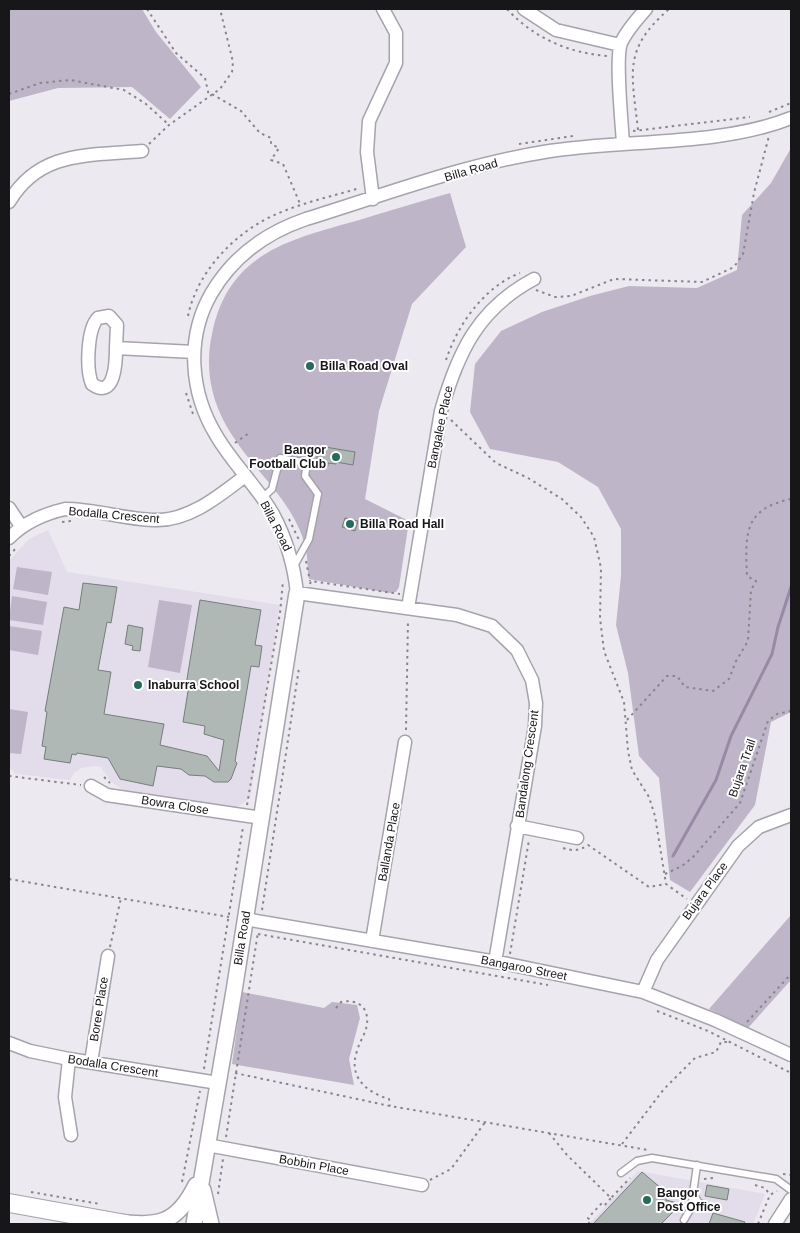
<svg xmlns="http://www.w3.org/2000/svg" width="800" height="1233" viewBox="0 0 800 1233" font-family="Arial,sans-serif">
	<style>
		.built { fill: #e3dceb }
		.green { fill: #beb5c8 }
		.lines { fill: none; stroke-linecap: round; stroke-linejoin: round }
		.stream { stroke: #978aa5; stroke-width: 3 }
		.building { fill: #b0b8b6; stroke: #767e7b }
		.service-casing { stroke: #a6a3aa; stroke-width: 9 }
		.minor-casing { stroke: #a6a3aa; stroke-width: 15 }
		.tertiary-casing { stroke: #a6a3aa; stroke-width: 18 }
		.secondary-casing { stroke: #a6a3aa; stroke-width: 20 }
		.path { stroke: #88868b; stroke-width: 2; stroke-dasharray: 2.5 4; stroke-linecap: butt }
		.service { stroke: #fff; stroke-width: 6 }
		.minor { stroke: #fff; stroke-width: 12 }
		.tertiary { stroke: #fff; stroke-width: 15 }
		.secondary { stroke: #fff; stroke-width: 18 }
		.poi-dot { fill: #266a5c; stroke: #fff; stroke-width: 2 }
		.labels { text-anchor: middle; dominant-baseline: central; stroke-width: 4; stroke-linejoin: round; paint-order: stroke }
		.street-label { font-size: 12px; fill: #171618; stroke: #fff }
		.poi-label { font-size: 12px; font-weight: bold; fill: #171618; stroke: #fff; text-anchor: start }
	</style>
	<rect width="100%" height="100%" fill="#ece9f0"/>
	<path class="built" d="M48 530 67 572 280 605 250 798 236 808 123 790 110 781 101 767 95 766 81 768 74 773 70 780 16 774 9 767V561L29 539Z
		M638 1171 765 1194 753 1224H589Z"/>
	<path class="green" d="M9 9H142L156 32 201 87 170 119 132 87 58 88 9 101Z
		M791 148V712L771 722 755 805 690 892 670 880 659 778 639 756 628 673 616 625 621 576V529L598 487 558 462 490 449 470 412 475 364 501 331 542 312 590 296 629 286 697 288 737 270 742 215 771 183Z
		M450 193 466 247 412 304 379 411 365 499 409 521 399 587 396 592 390 593 309 579C307 568 308 555 305 545 293 501 255 472 232 435 212 404 204 371 212 334 228 254 287 240 356 221 387 211 419 202 450 193Z
		M17 567 52 572 48 595 13 589Z
		M12 596 47 602 43 625 9 620Z
		M159 600 192 605 180 673 148 667Z
		M9 626 42 631 38 655 9 650Z
		M9 709 28 712 21 754 9 753Z
		M791 915V980L748 1028 709 1009Z
		M242 992 324 1008 332 1002 357 1005 360 1018 349 1059 354 1085 232 1064Z"/>
	<g class="lines">
		<path class="stream" d="M673 856 716 780 731 736 772 654 778 627 791 587"/>
	</g>
	<path class="building" d="M319 446 355 452 353 465 336 462V464L328 463V466L316 464Z
		M345 518 358 521 355 531 342 527Z
		M83 583 117 587 111 623 107 622 98 670 111 672 104 714 164 724 160 745 207 756 219 771 224 740 204 734 205 726 183 722 189 685H186L200 600 261 610 255 645 262 646 259 667 251 666 235 761 237 763 231 779 228 782H214L205 776 189 775 181 769 157 766 153 786 120 779 108 758 77 753 76 755 72 754 70 763 44 759 46 747 42 746 47 712 45 711 64 607 79 610Z
		M128 625 143 628 140 651 132 650 133 646 125 644Z
		M642 1172 668 1194 666 1200 681 1204 661 1224H593Z
		M707 1185 729 1189 727 1200 705 1196Z
		M713 1213 745 1222 744 1224H709Z"/>
	<g class="lines">
		<defs>
			<path id="service" d="M262 498 272 489 280 458 307 463 305 476 318 494 309 539 294 566
				M621 1173 637 1161 652 1158 776 1179 791 1190
				M693 1194 699 1203 709 1207
				M684 1220 691 1208 697 1165"/>
			<path id="minor" d="M524 9 556 30 620 45
				M623 144C622 124 615 58 621 43 627 30 637 19 646 9
				M373 199 367 152 369 121 396 63V33L383 9
				M9 202C40 150 89 156 142 151
				M116 348 117 325 109 316 98 318C87 329 86 370 92 384 115 400 116 362 116 348L194 352
				M9 508 21 526
				M9 538C25 522 43 514 65 509 95 509 124 519 153 520 188 522 219 496 245 476
				M408 608 441 411C458 352 478 309 534 279
				M91 786 107 795 262 818
				M517 826 577 838
				M245 919 508 964 643 992 715 1020 791 1055
				M372 941 405 742
				M495 962 535 726 536 703 532 680 517 650 492 626 457 615 297 593C294 565 287 540 273 514 257 486 232 463 216 435 190 392 186 338 211 294 233 256 265 233 306 219 384 195 463 165 544 152 622 139 718 147 791 118
				M643 992 657 960 738 846 759 827 791 815
				M9 1043 30 1051 69 1059 218 1083
				M69 1059 65 1097 71 1135
				M91 1062 108 956
				M207 1145 422 1185
				M775 1224 791 1199"/>
			<path id="tertiary" d="M203 1190 211 1224
				M115 1222C157 1226 176 1226 196 1185
				M194 1224 234 991 297 593"/>
			<path id="secondary" d="M9 1203 126 1224"/>
		</defs>
		<use href="#service" class="service-casing"/>
		<use href="#minor" class="minor-casing"/>
		<use href="#tertiary" class="tertiary-casing"/>
		<use href="#secondary" class="secondary-casing"/>
		<path class="path" d="M147 9 176 53 205 78 209 96
			M507 9C534 38 568 53 608 56
			M9 94 40 83 70 80 124 90 146 104 169 125
			M212 94 241 111 260 133 271 138V144L279 148 271 160 283 164 301 206
			M769 112 791 103
			M638 130C632 73 622 50 669 9
			M633 131 750 117
			M149 144 169 125 220 89 232 72 233 62 220 9
			M519 144 573 136
			M536 290 555 297 571 296 614 279 702 282 734 267 743 254 754 193 769 136
			M188 316C197 271 237 230 279 213 305 202 333 196 360 188
			M446 360C458 324 484 287 520 273
			M186 393 193 414
			M451 420 496 463 528 478 562 499 581 517 594 537 601 568 600 618 604 651 624 702 628 751 632 770 649 797 655 816 666 884 687 899
			M235 443 249 433
			M289 519 299 540
			M62 522 72 521
			M9 556 16 548
			M306 561 310 581
			M310 584 311 581 400 594
			M627 720 667 676H677L685 687 713 691 729 679 736 661 748 641 751 590 756 581 747 576C745 533 744 509 791 499
			M406 730 408 620
			M9 776 81 785
			M104 777 110 783
			M247 805 280 613 283 581
			M563 848C573 851 579 851 588 845L649 887 666 884
			M665 874 682 866 693 857 740 803 768 721 777 714 791 711
			M9 879 229 917
			M262 910 299 668
			M258 934 548 985
			M110 947 121 898
			M510 954 529 840
			M336 1008 341 1002C360 998 371 1010 366 1029 364 1036 359 1043 357 1051 348 1077 366 1092 389 1099L390 1106
			M657 1011 708 1031 791 1073
			M747 1022 791 974
			M204 1069 243 827
			M235 1073 390 1106 648 1150
			M549 1133 567 1155 611 1198 630 1178
			M226 1137 258 932
			M622 1144 664 1089 695 1058 716 1052 721 1042H730
			M783 1174 791 1175
			M704 1179 714 1178
			M430 1180 451 1169 486 1121
			M182 1182 200 1091
			M755 1185 765 1188 770 1195
			M31 1192 100 1204
			M218 1194 223 1159
			M588 1224 591 1221 588 1218 601 1204 604 1206 611 1198
			M758 1224 770 1195 777 1191
			M790 1224 791 1222"/>
		<use href="#service" class="service"/>
		<use href="#minor" class="minor"/>
		<use href="#tertiary" class="tertiary"/>
		<use href="#secondary" class="secondary"/>
	</g>
	<g class="poi-dot">
		<circle cx="310" cy="366" r="5"/>
		<circle cx="336" cy="457" r="5"/>
		<circle cx="350" cy="524" r="5"/>
		<circle cx="138" cy="685" r="5"/>
		<circle cx="647" cy="1200" r="5"/>
	</g>
	<g class="labels">
		<g class="street-label">
			<text transform="translate(471 170) rotate(-16)">Billa Road</text>
			<text transform="translate(440 427) rotate(-78)">Bangalee Place</text>
			<text transform="translate(114 515) rotate(5)">Bodalla Crescent</text>
			<text transform="translate(276 526) rotate(63)">Billa Road</text>
			<text transform="translate(527 764) rotate(-82)">Bandalong Crescent</text>
			<text transform="translate(742 768) rotate(-71)">Bujara Trail</text>
			<text transform="translate(175 805) rotate(9)">Bowra Close</text>
			<text transform="translate(389 842) rotate(-80)">Ballanda Place</text>
			<text transform="translate(705 891) rotate(-54)">Bujara Place</text>
			<text transform="translate(242 938) rotate(-81)">Billa Road</text>
			<text transform="translate(524 968) rotate(11)">Bangaroo Street</text>
			<text transform="translate(99 1009) rotate(-81)">Boree Place</text>
			<text transform="translate(113 1066) rotate(9)">Bodalla Crescent</text>
			<text transform="translate(314 1165) rotate(10)">Bobbin Place</text>
		</g>
		<g class="poi-label">
			<text x="320" y="366">Billa Road Oval</text>
			<text x="326" y="450" text-anchor="end">Bangor<tspan x="326" dy="14">Football Club</tspan></text>
			<text x="360" y="524">Billa Road Hall</text>
			<text x="148" y="685">Inaburra School</text>
			<text x="657" y="1193">Bangor<tspan x="657" dy="14">Post Office</tspan></text>
		</g>
	</g>
	<rect width="800" height="1233" fill="none" stroke="#171618" stroke-width="20"/>
</svg>
